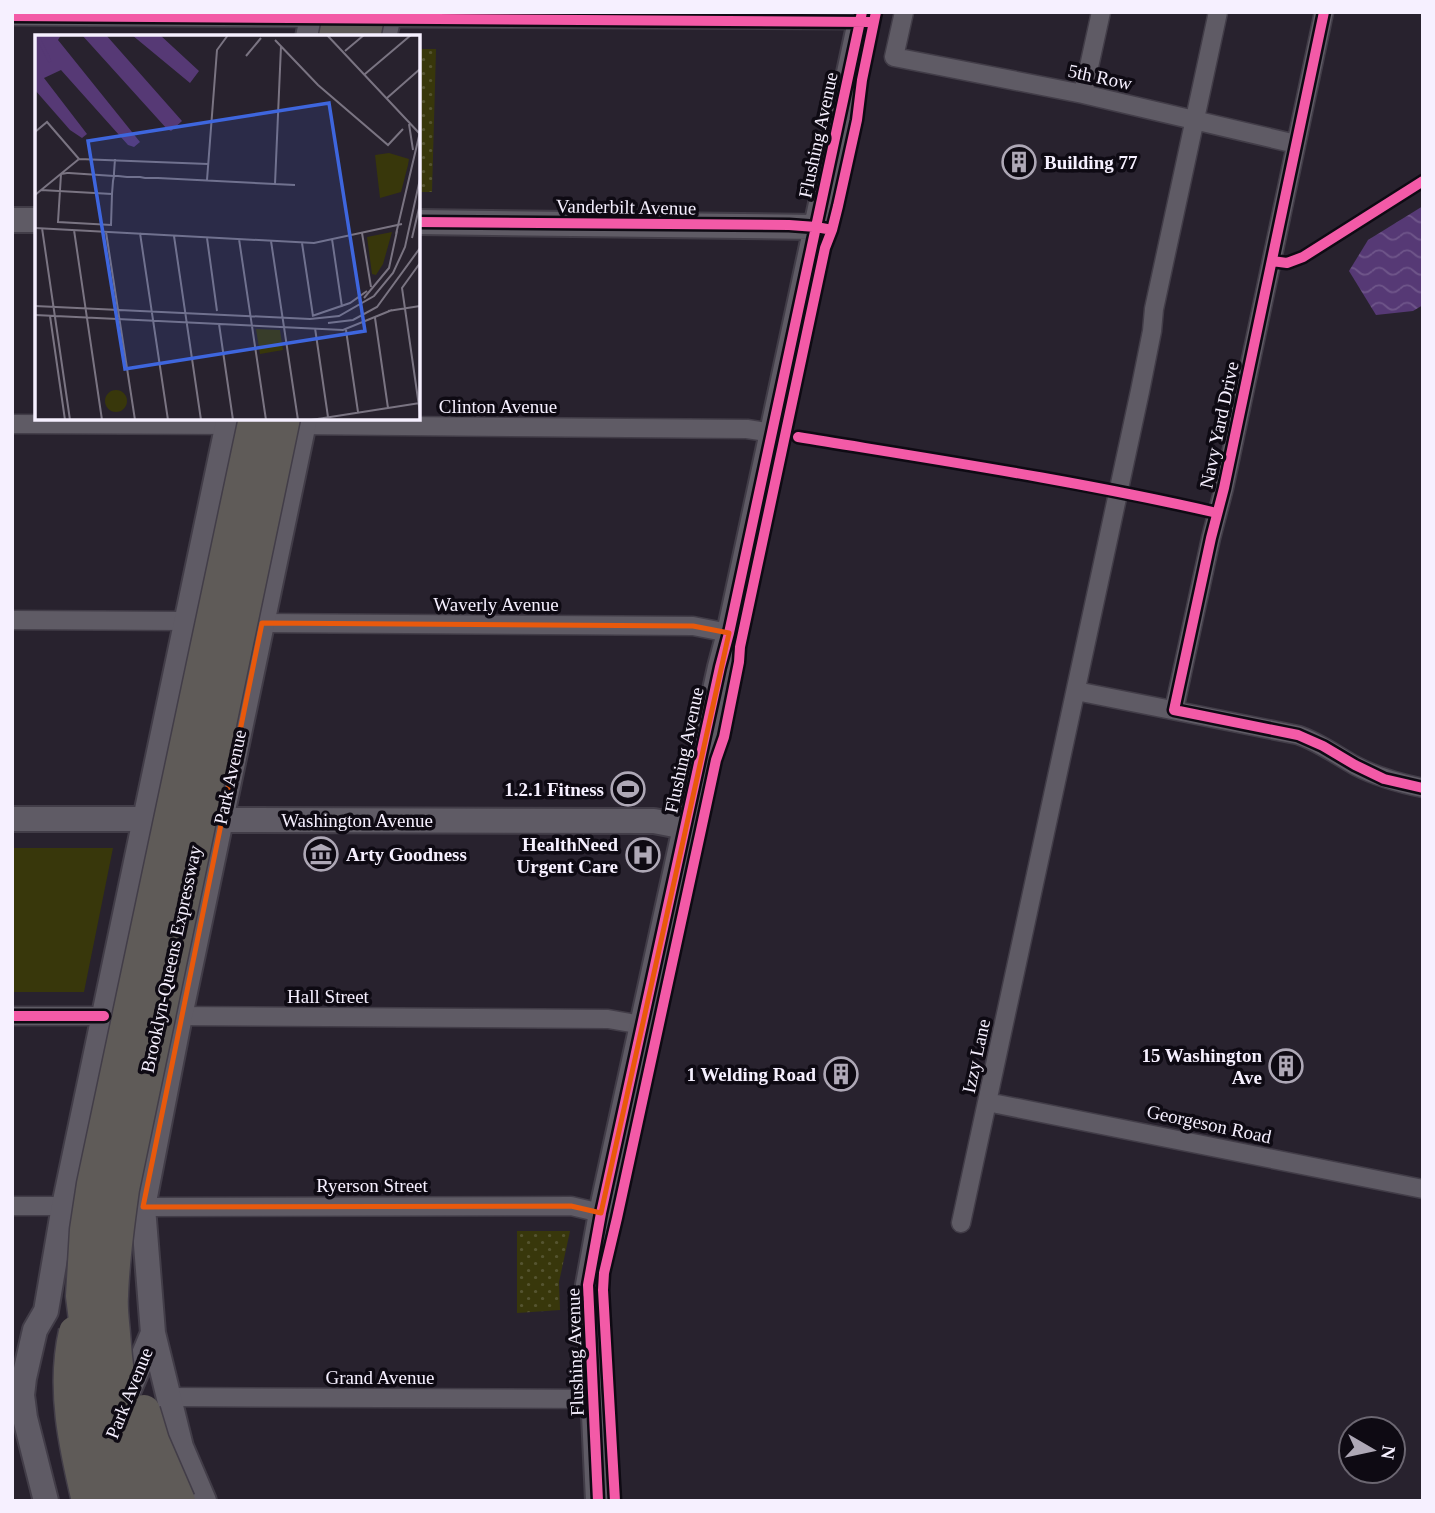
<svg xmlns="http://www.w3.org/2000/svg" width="1435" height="1513" viewBox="0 0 1435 1513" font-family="'Times New Roman',serif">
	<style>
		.grass { fill: url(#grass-dots) }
		.green { fill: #38370b }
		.water { fill: url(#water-waves) }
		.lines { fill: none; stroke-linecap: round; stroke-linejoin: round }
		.street-casing { stroke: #423d48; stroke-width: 21 }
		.secondary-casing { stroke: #423d48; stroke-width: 28 }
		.street { stroke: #5f5b65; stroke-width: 18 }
		.secondary { stroke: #5f5b65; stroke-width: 24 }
		.highway-bridge-casing { stroke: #423d48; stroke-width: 35; stroke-linecap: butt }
		.highway-bridge { stroke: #5f5b58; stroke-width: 32 }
		.cycleway-casing { stroke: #0e0a13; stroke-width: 15 }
		.cycleway { stroke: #f35aa7; stroke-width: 10 }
		.marked { fill: none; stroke: #e8590c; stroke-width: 5; stroke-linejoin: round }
		.labels { text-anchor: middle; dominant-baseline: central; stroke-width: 7; stroke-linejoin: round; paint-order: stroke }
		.street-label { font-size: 19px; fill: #f6f0ff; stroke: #0e0a13 }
		.poi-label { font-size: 19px; font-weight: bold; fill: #f6f0ff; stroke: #0e0a13; text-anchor: end }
		.inset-river { fill: none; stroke: #563975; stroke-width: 3.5 }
		.inset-road { fill: none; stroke: #7a7482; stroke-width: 2 }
		.view { fill: #3e66de; fill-opacity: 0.15; stroke: #3e66de; stroke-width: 3.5 }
		.inset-edge { fill: none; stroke: #f6f0ff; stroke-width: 3.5 }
	</style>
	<defs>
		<pattern id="grass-dots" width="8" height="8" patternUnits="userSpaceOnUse" patternTransform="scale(1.75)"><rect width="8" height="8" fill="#38370b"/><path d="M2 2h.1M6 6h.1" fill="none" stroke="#555430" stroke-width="1.8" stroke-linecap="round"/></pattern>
		<pattern id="water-waves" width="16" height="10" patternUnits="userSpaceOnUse" patternTransform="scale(1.75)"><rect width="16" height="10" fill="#563975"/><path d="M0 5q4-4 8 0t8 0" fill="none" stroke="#6f568a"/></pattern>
	</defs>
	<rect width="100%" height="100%" fill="#28222e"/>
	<path class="grass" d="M418 49H436L432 192H418Z
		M517 1231H570L559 1282 560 1310 517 1313Z"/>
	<path class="green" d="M12 848H113L84 992H12Z"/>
	<path class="water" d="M1423 206V305L1413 311 1376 315 1349 271 1368 240Z"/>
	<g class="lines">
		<defs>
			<path id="street" d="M904 12 894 57 1083 94 1296 144
				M12 16 321 18
				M377 18 860 20
				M1083 94 1101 12
				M12 424 237 425
				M293 425 747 429 773 433
				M12 620 187 621
				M262 623 693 626 729 633
				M1076 691 1298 735C1319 742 1336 755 1356 766 1377 777 1399 783 1423 788
				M1174 710 1211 538 1224 488 1324 12
				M12 1016H114
				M170 1016 608 1019 642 1025
				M987 1102 1423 1189
				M12 1206H64
				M143 1207 571 1206 601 1213
				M961 1223 1140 391 1152 331 1154 309 1218 12
				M168 1397 593 1399"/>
			<path id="secondary" d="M308 37 313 12
				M384 37 390 12
				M12 220H37
				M418 222 816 227
				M12 819H160
				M207 820 654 821 685 827
				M122 1406 153 1333
				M46 1501 25 1418 22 1395 24 1378 35 1330 46 1311 64 1206 229 418
				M204 1501 181 1447 153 1333 143 1207 180 1016 305 418
				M598 1501 588 1285 601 1213 720 667 729 633 862 12"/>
		</defs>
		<use href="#street" class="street-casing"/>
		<use href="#secondary" class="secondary-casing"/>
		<use href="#street" class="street"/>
		<use href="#secondary" class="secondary"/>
		<defs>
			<path id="highway-bridge" d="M335 37 340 12
				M364 37 369 12
				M75 1332C62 1388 75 1446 88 1501
				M144 1411 153 1441 179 1501
				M117 1501 100 1440 82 1296 86 1230 93 1184 255 418
				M150 1501C129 1449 118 1390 114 1334 113 1321 111 1308 112 1296 113 1260 118 1225 123 1189L284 418"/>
		</defs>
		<use href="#highway-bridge" class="highway-bridge-casing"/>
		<use href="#highway-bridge" class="highway-bridge"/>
		<defs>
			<path id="cycleway" d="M1324 12 1224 488 1211 538 1174 710 1298 735 1323 746 1355 765 1384 779 1423 788
				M12 16 870 22
				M418 222 789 225 816 227 827 229
				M1272 261 1287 263 1303 257 1423 181
				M798 437C938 460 1079 481 1217 513
				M12 1016H104
				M598 1501 588 1285 601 1213 720 667 729 633 862 12
				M615 1501 603 1290 604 1273 617 1218 701 830 716 760 724 737 739 662 740 647 825 248 832 230 838 206 857 120 862 80 876 12"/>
		</defs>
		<use href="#cycleway" class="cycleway-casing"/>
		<use href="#cycleway" class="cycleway"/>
	</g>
	<path class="marked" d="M262 623 693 626 729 633 601 1213 571 1206 143 1207Z"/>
	<defs>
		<symbol id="building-ring" viewBox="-11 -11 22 22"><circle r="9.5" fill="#0e0a13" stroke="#aea8b6" stroke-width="1.5"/><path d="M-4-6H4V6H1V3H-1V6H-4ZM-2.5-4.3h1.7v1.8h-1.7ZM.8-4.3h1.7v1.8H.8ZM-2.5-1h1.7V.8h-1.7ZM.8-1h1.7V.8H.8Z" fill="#aea8b6"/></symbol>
		<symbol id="stadium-ring" viewBox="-11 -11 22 22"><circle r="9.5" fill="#0e0a13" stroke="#aea8b6" stroke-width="1.5"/><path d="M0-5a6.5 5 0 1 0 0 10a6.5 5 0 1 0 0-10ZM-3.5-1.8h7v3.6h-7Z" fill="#aea8b6"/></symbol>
		<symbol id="museum-ring" viewBox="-11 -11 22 22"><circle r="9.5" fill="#0e0a13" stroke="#aea8b6" stroke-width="1.5"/><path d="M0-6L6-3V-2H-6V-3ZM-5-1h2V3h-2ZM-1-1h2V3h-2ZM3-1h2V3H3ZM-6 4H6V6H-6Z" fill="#aea8b6"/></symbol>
		<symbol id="hospital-ring" viewBox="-11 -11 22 22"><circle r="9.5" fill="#0e0a13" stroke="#aea8b6" stroke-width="1.5"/><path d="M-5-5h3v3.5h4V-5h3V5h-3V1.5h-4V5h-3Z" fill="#aea8b6"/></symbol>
	</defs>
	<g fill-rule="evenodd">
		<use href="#building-ring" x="1000" y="143" width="38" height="38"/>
		<use href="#stadium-ring" x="609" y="770" width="38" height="38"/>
		<use href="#museum-ring" x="302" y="835" width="38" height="38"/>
		<use href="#hospital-ring" x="624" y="836" width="38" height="38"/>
		<use href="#building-ring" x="1267" y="1047" width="38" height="38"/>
		<use href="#building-ring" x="822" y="1055" width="38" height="38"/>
	</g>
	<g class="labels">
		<g class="street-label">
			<text transform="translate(1100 77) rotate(12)">5th Row</text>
			<text transform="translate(818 135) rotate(-78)">Flushing Avenue</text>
			<text transform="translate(626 207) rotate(1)">Vanderbilt Avenue</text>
			<text x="498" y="406">Clinton Avenue</text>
			<text transform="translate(1219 425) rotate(-78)">Navy Yard Drive</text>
			<text x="496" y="604">Waverly Avenue</text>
			<text transform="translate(684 750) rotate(-78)">Flushing Avenue</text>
			<text transform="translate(230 777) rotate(-78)">Park Avenue</text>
			<text x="357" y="820">Washington Avenue</text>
			<text transform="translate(171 959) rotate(-78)">Brooklyn-Queens Expressway</text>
			<text x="328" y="996">Hall Street</text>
			<text transform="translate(976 1056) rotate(-78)">Izzy Lane</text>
			<text transform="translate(1209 1124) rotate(12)">Georgeson Road</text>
			<text x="372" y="1185">Ryerson Street</text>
			<text transform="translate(575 1352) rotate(-92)">Flushing Avenue</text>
			<text x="380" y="1377">Grand Avenue</text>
			<text transform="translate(129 1393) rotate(-68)">Park Avenue</text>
		</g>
		<g class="poi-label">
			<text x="1044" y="162" text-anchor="start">Building 77</text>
			<text x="604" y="789">1.2.1 Fitness</text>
			<text x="618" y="844">HealthNeed<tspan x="618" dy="22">Urgent Care</tspan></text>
			<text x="346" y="854" text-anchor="start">Arty Goodness</text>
			<text x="1262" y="1055">15 Washington<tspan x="1262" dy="22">Ave</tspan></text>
			<text x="816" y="1074">1 Welding Road</text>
		</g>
	</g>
	<g transform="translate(35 35)">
		<rect width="385" height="385" fill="#28222e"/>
		<path d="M354 118 374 124 373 130 366 157 345 163 340 120ZM357 197 348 229 341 240 337 239 332 202ZM221 294 245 295 248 315 225 319ZM70 366a11 11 0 1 1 22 0a11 11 0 1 1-22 0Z" fill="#38370b"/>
		<path d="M0 0H26L23 5 105 107 99 112 93 110 26 35 9 43 52 99 47 103 35 95 0 55ZM47 0H71L147 86 136 96 132 94ZM97 0H125L164 36 155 48Z" fill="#563975"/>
		<path class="inset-river" d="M2 0 15 27"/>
		<path class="inset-road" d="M292 0 385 99M240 5 283 50 353 110 368 94M310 16 329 0M211 21 226 3M330 39 376 0M352 63 385 34M374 89 378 115M0 97 12 87 44 124M44 124 173 129M80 124 79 138V141L78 146 77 159 76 190 23 187 26 139 32 138H34L79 141H83L92 142H105L110 143H123L260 150M172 145 182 15 193 0M240 149 246 11M6 155 77 159M0 160 44 124M0 193 279 208 367 189M7 193 35 385M39 195 67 385M71 197 100 385M105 198 133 385M327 198 336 252M361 199 385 97M139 201 166 385M172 203 182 276M377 203 385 169M204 204 231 385M297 204 307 272M236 206 263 385M267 208 278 281M385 228 367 253 385 378M329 263 354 233 362 196M0 271 275 284 304 281 339 261 358 238 370 212 385 144M353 276 385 271M0 280 308 295 357 275M15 281 30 385M277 281 315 268 332 256M340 283 353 373M293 288 318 285 342 272 385 213M184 289 198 385M280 293 293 382M311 295 323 377M276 385 385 368"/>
		<path class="view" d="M294 68 330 296 90 334 53 106Z"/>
		<rect width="385" height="385" class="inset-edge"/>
	</g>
	<rect width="1435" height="1513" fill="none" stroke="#f6f0ff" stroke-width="28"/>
	<g transform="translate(1372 1450) rotate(99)"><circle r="33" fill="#0e0a13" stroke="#6b6671" stroke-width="2"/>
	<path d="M0-5L12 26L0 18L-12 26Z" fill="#aea8b6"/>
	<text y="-10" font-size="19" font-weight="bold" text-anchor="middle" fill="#f6f0ff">N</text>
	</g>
</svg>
